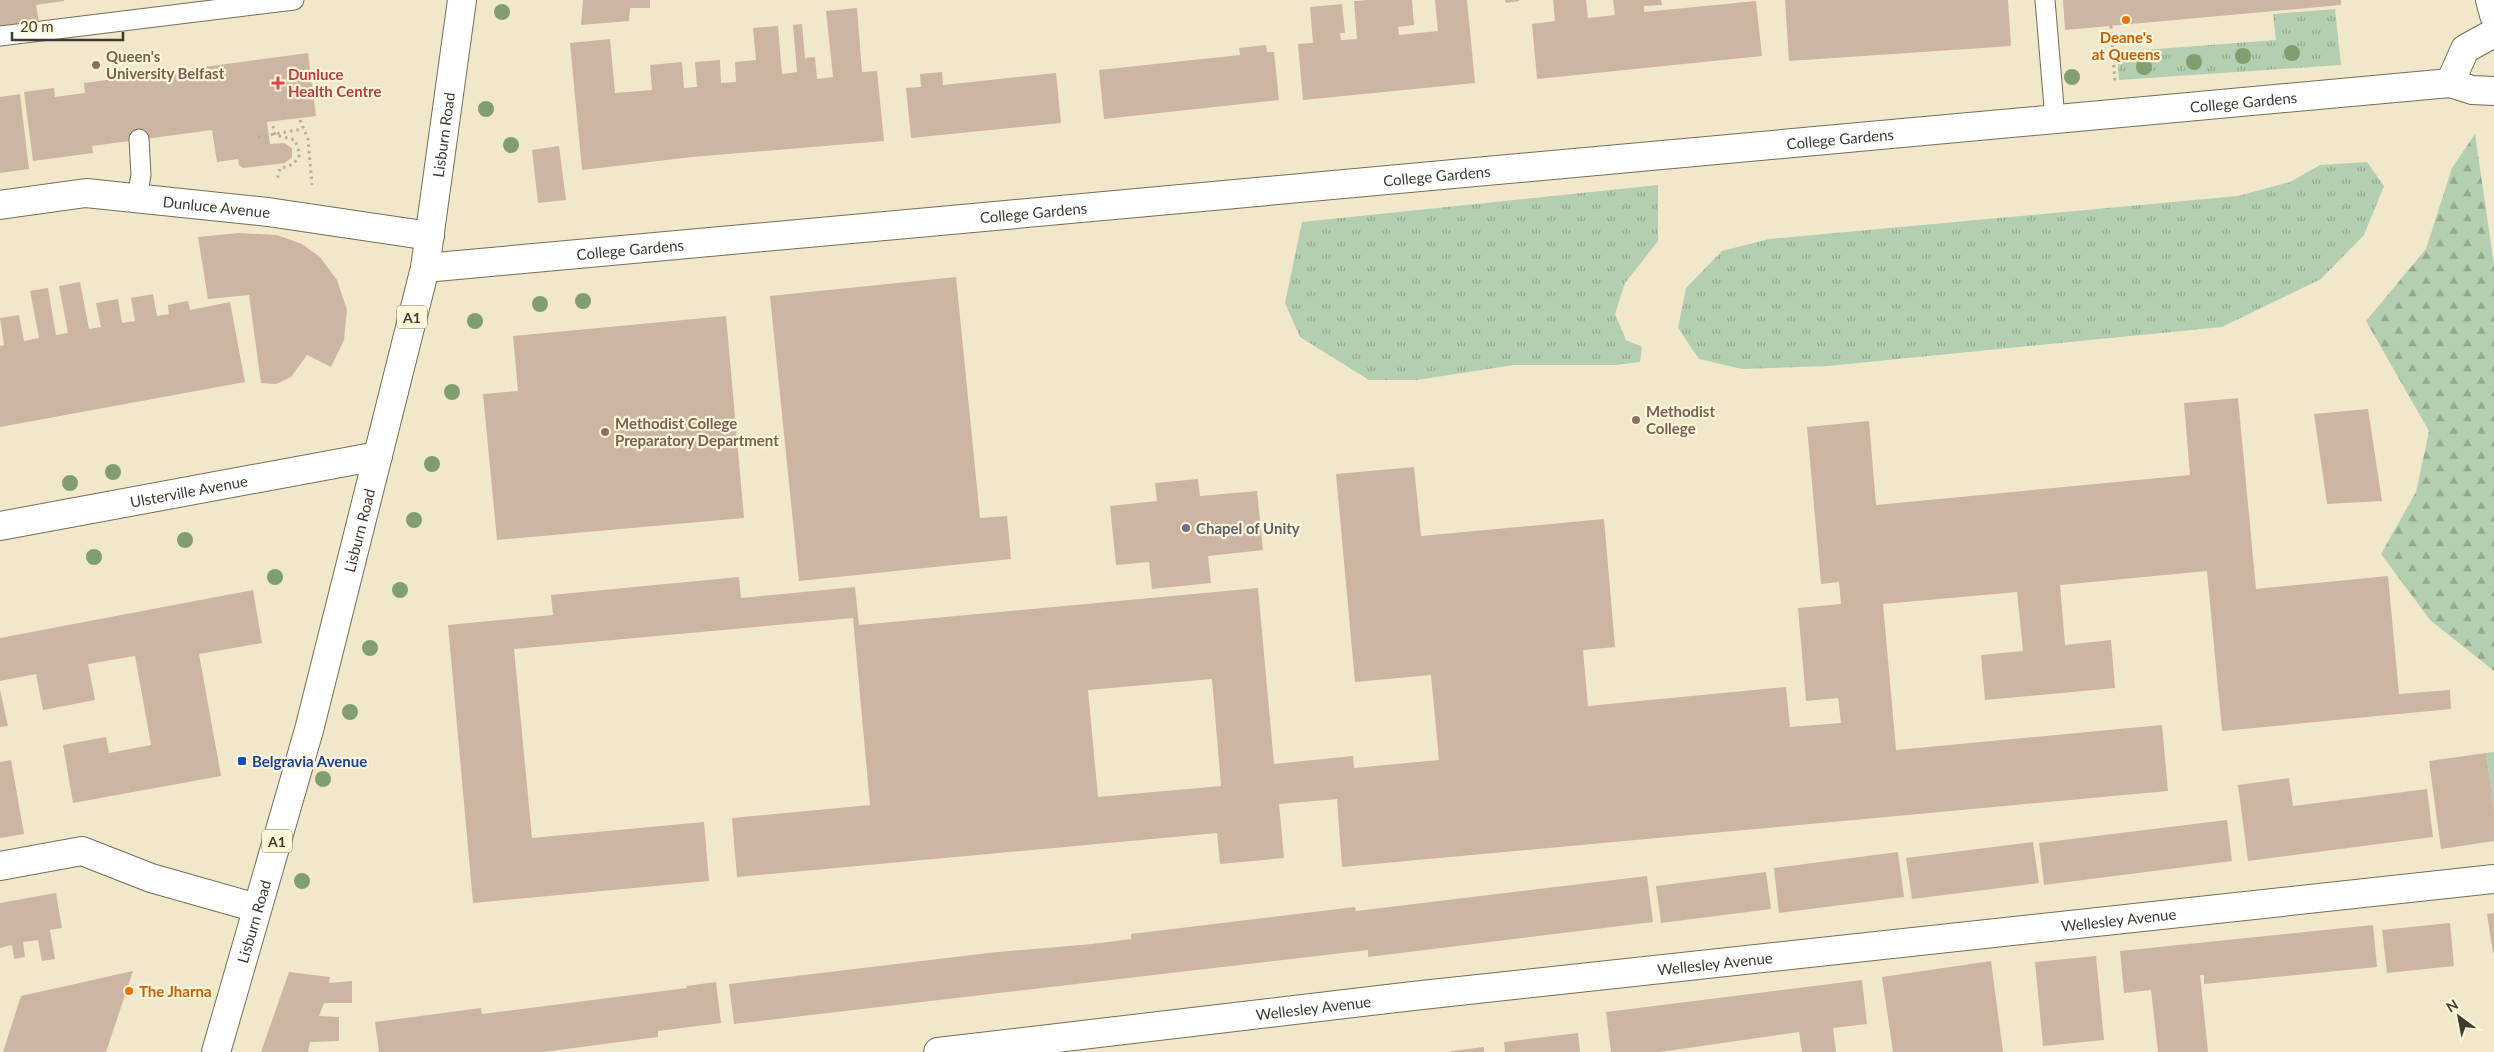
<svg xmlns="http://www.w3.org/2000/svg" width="2494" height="1052" viewBox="0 0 2494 1052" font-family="Lato,sans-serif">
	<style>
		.grass { fill: url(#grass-tufts) }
		.forest { fill: url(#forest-firs) }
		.garden { fill: #b4ceb1 }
		.building { fill: #ccb5a2; fill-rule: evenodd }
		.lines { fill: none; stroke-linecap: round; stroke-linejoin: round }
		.service-casing { stroke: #756c53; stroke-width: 21 }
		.minor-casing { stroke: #756c53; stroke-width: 30 }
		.secondary-casing { stroke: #756c53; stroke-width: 30 }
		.primary-casing { stroke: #756c53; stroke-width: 30 }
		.path { stroke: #b6af98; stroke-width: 3; stroke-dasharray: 2.5 4; stroke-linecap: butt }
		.service { stroke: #fff; stroke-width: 19 }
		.minor { stroke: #fff; stroke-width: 28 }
		.secondary { stroke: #fff; stroke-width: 28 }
		.primary { stroke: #fff; stroke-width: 28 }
		.tree { fill: #819e70 }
		.food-dot { fill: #e8710a; stroke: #fff5d9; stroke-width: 2 }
		.education-dot { fill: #8d6e63; stroke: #fff5d9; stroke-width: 2 }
		.health-dot { fill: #e0444e; stroke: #fff5d9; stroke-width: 2 }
		.worship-dot { fill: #6b7280; stroke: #fff5d9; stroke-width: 2 }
		.transit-dot { fill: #1a4fb4; stroke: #fff5d9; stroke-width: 2 }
		.labels { text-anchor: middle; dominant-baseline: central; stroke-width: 4.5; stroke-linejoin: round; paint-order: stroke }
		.shield { fill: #fff5d9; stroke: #787262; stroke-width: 1 }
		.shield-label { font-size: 14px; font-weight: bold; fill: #3e3a2f }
		.food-label { font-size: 15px; font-weight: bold; fill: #c56008; stroke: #fff5d9 }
		.education-label { font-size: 15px; font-weight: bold; fill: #785e54; stroke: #fff5d9; text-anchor: start }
		.health-label { font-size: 15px; font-weight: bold; fill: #be3a42; stroke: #fff5d9; text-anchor: start }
		.street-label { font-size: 15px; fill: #3e3a2f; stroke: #fff5d9 }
		.worship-label { font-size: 15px; font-weight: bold; fill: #5b616d; stroke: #fff5d9; text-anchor: start }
		.transit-label { font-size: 15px; font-weight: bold; fill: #164399; stroke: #fff5d9; text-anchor: start }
	</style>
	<defs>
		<pattern id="grass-tufts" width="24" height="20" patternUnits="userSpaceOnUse" patternTransform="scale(1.25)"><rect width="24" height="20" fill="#b4ceb1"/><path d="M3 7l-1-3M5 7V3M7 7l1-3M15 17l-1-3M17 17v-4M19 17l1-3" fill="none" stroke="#94a890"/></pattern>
		<pattern id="forest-firs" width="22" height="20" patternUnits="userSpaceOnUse" patternTransform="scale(1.25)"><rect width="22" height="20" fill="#b4ceb1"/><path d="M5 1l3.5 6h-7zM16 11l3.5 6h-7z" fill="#94a890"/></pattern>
	</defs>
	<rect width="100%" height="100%" fill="#f1e8cc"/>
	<path class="grass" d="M2335 9 2341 65 2119 80 2117 52 2276 40 2273 14Z
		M2367 162 2384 186 2364 235 2321 279 2222 327 1828 366 1742 369 1699 359 1678 328 1686 288 1722 251 1769 239 2238 196 2290 182 2320 165Z
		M1658 185V241L1625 283 1615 314 1626 340 1642 347 1640 362 1616 365H1514L1417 380H1369L1300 337 1285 303 1302 222Z"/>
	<path class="forest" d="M2475 134 2494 265V671L2430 620 2381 554 2416 492 2429 431 2366 321 2426 249 2452 168Z"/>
	<path class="garden" d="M2494 752V810L2486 753Z"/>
	<path class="building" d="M0 0H64V1L36 5 39 22 0 28Z
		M583 0H650V8H630L629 21 581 25Z
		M1369 0H1412L1414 25 1398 27 1399 35 1438 31 1435 0H1467L1475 83 1303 100 1298 44 1313 43 1310 7 1342 4 1345 33H1340L1341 40 1357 39 1354 1Z
		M1505 0H1519V1L1506 3Z
		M1553 0H1586L1588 18 1615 15 1613 0H1661L1662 5 1644 6V12L1756 1 1762 56 1537 79 1532 24 1555 21Z
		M1785 0H2008L2011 46 1789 61Z
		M2063 0H2341V5L2065 30Z
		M857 8 862 72 877 71 884 141 692 157 582 170 570 43 610 39 615 93 652 90 650 65 682 62 684 88 697 87 695 62 720 60 721 83 736 82 735 62 756 60 753 28 778 26 782 74 797 72 793 25 802 24 805 58 815 57 817 79 833 77 826 11Z
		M1266 45 1267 52H1274L1279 100 1104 119 1099 70 1240 55 1239 48Z
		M308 53 316 116 267 122 270 144 284 143 292 148V157L285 163 243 168 239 165 238 159 217 162 212 130 92 146 93 153 33 161 24 92 54 88 55 97 85 93 84 83Z
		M942 72 943 85 1056 73 1061 123 911 138 906 88 921 87 920 74Z
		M20 94 29 169 0 173V97Z
		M559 146 566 200 538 203 532 150Z
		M239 233 277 235 302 244 320 257 337 280 347 310 344 340 331 367 307 355 291 377 276 384 261 383 249 295 208 299 198 237Z
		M956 277 980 518 1007 516 1011 559 799 581 770 296Z
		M80 282 89 329 101 327 96 303 118 299 122 323 135 321 131 298 153 294 157 316 169 314 168 305 188 301 190 310 230 302 245 382 0 427V346L4 345 0 318 19 315 24 341 39 338 30 291 48 288 56 335 68 333 59 286Z
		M726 316 744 518 497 540 483 394 518 391 513 336Z
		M2238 398 2256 589 2388 576 2399 694 2450 690 2451 709 2222 731 2207 571 2060 585 2065 645 2111 640 2115 688 1985 700 1981 655 2023 651 2017 592 1883 604 1896 750 2162 725 2168 791 1342 867 1337 799 1279 804 1284 858 1220 864 1217 833 737 877 732 818 870 805 853 618 514 649 532 838 704 822 709 881 473 903 448 625 553 615 551 595 739 577 741 598 855 587 859 625 1258 588 1274 764 1353 756 1354 768 1439 760 1431 675 1355 682 1336 474 1414 467 1421 536 1604 519 1615 647 1583 650 1588 706 1786 687 1790 727 1841 723 1838 698 1806 701 1798 608 1841 604 1839 582 1821 584 1807 427 1869 421 1876 505 2190 475 2184 403ZM1212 679 1221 786 1098 797 1088 690Z
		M2368 409 2382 501 2327 504 2314 414Z
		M1198 479 1200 496 1257 491 1263 550 1208 556 1211 583 1152 589 1149 562 1116 565 1110 506 1157 501 1155 483Z
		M253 590 262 643 199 654 221 776 73 803 63 745 106 737 109 753 151 745 135 656 88 664 95 700 43 710 36 674 0 681V638Z
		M0 690 8 726 0 727Z
		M2486 753 2494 810V841L2441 849 2429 761Z
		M11 760 24 834 0 838V762Z
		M2289 778 2293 806 2427 789 2433 837 2248 861 2238 785Z
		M2227 820 2232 861 2044 885 2039 843Z
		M2033 842 2039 883 1912 899 1906 858Z
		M1898 852 1904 897 1779 913 1774 868Z
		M1766 872 1771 909 1661 923 1656 886Z
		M1647 876 1653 922 1368 957V950L734 1024 729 984 997 952 1092 944 1131 939V934L1355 907 1356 911Z
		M56 893 62 928 50 930 55 959 42 961 38 940 23 942 25 957 14 959 12 945 0 948V903Z
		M2494 913V953H2493L2487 914Z
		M2450 923 2454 966 2387 973 2382 930Z
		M2373 925 2377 967 2204 984V975H2200L2208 1052H2158L2151 990 2124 993 2120 951Z
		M2096 956 2104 1040 2043 1046 2035 962Z
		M1991 961 2003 1052H1893L1882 977Z
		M133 971 106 1052H3L21 996Z
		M289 972 330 977 329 983 352 981V1003H324L319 1016 339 1017V1041L310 1042 308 1052H261Z
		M1862 980 1867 1024 1833 1028 1836 1052H1802L1799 1032 1660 1052H1611L1606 1012Z
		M716 982 721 1023 658 1031V1037L543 1052H379L375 1022 481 1008 482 1014 687 988 686 986Z
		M1578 1033 1580 1052H1505L1504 1042Z
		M1484 1047V1052H1451V1051Z"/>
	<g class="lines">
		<defs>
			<path id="service" d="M2045 0 2055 119
				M0 36 294 0
				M137 197 141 175 139 139"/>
			<g id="minor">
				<path d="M2450 83 2465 49 2494 33"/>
				<path id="s1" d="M0 205 86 193 268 212 430 236"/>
				<path id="s2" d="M425 268 2450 83 2472 90 2494 91"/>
				<path id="s3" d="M0 526 378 456"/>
				<path d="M0 866 82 851 151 878 257 908"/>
				<path id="s4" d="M938 1052 1413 996 2494 879"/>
			</g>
			<path id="secondary" d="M2490 0 2494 15"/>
			<g id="primary">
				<path id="s5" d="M216 1052 309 730 425 268 462 0"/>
			</g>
		</defs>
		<use href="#service" class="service-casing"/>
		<use href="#minor" class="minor-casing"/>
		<use href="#secondary" class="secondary-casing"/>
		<use href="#primary" class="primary-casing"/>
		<path class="path" d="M2111 26 2115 82
			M300 120 308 139 312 185
			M273 126 275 135 295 140 300 154C296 163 290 167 280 168L277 180
			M258 137 303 129"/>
		<use href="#service" class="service"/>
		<use href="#minor" class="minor"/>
		<use href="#secondary" class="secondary"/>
		<use href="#primary" class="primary"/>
	</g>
	<g class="tree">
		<circle cx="502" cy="12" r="8"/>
		<circle cx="2292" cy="53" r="8"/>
		<circle cx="2243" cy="56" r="8"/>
		<circle cx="2194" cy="62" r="8"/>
		<circle cx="2144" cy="67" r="8"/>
		<circle cx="2072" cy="77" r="8"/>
		<circle cx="486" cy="109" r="8"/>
		<circle cx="511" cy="145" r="8"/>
		<circle cx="583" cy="301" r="8"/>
		<circle cx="540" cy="304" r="8"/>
		<circle cx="475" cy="321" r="8"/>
		<circle cx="452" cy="392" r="8"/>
		<circle cx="432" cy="464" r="8"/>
		<circle cx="113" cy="472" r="8"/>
		<circle cx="70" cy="483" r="8"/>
		<circle cx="414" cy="520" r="8"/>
		<circle cx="185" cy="540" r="8"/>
		<circle cx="94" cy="557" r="8"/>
		<circle cx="275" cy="577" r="8"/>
		<circle cx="400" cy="590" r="8"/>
		<circle cx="370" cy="648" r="8"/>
		<circle cx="350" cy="712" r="8"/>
		<circle cx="323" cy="779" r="8"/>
		<circle cx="302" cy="881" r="8"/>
	</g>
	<g class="food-dot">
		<circle cx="2126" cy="20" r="5"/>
		<circle cx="129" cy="991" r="5"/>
	</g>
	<g class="education-dot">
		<circle cx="96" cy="65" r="5"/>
		<circle cx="1636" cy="420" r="5"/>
		<circle cx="605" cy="432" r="5"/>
	</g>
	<path class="health-dot" d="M275.5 75.5h5v5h5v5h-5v5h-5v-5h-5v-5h5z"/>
	<circle class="worship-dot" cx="1186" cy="528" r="5"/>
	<rect class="transit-dot" x="237" y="756" width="10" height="10" rx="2.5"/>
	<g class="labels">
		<g class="shield">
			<rect x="397" y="305.5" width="30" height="23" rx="4"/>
			<rect x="262" y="829.5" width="30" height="23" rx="4"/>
		</g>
		<g class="shield-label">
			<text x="412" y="317">A1</text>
			<text x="277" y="841">A1</text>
		</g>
		<g class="food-label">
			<text x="2126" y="37">Deane's<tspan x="2126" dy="17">at Queens</tspan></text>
			<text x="139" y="991" text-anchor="start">The Jharna</text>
		</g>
		<g class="education-label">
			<text x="106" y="56">Queen's<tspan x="106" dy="17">University Belfast</tspan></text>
			<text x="1646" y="411">Methodist<tspan x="1646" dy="17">College</tspan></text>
			<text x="615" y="423">Methodist College<tspan x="615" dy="17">Preparatory Department</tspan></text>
		</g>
		<g class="health-label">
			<text x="288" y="74">Dunluce<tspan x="288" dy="17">Health Centre</tspan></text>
		</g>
		<g class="street-label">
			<text stroke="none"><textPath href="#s2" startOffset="1826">College Gardens</textPath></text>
			<text stroke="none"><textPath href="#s5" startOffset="946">Lisburn Road</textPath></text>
			<text stroke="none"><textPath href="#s2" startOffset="1421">College Gardens</textPath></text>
			<text stroke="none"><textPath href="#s2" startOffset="1016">College Gardens</textPath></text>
			<text stroke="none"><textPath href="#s1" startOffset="218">Dunluce Avenue</textPath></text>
			<text stroke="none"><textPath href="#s2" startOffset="611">College Gardens</textPath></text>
			<text stroke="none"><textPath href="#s2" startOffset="206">College Gardens</textPath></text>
			<text stroke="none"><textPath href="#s3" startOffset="192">Ulsterville Avenue</textPath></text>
			<text stroke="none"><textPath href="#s5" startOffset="541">Lisburn Road</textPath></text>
			<text stroke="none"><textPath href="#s4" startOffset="1188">Wellesley Avenue</textPath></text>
			<text stroke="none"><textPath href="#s5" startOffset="136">Lisburn Road</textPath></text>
			<text stroke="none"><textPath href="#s4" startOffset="782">Wellesley Avenue</textPath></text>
			<text stroke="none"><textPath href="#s4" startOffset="378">Wellesley Avenue</textPath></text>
		</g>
		<g class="worship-label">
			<text x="1196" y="528">Chapel of Unity</text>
		</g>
		<g class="transit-label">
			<text x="252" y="761">Belgravia Avenue</text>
		</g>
	</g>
	<g transform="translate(2459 1017) rotate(328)" stroke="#fff5d9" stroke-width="4" paint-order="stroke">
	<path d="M0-4L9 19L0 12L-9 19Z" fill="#3e3a2f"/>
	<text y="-8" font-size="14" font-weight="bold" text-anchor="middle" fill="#3e3a2f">N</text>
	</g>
	<path d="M12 32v8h111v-8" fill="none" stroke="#3e3a2f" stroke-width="2.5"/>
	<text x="20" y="32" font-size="15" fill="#3e3a2f" stroke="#fff5d9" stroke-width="4" paint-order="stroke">20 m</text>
</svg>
